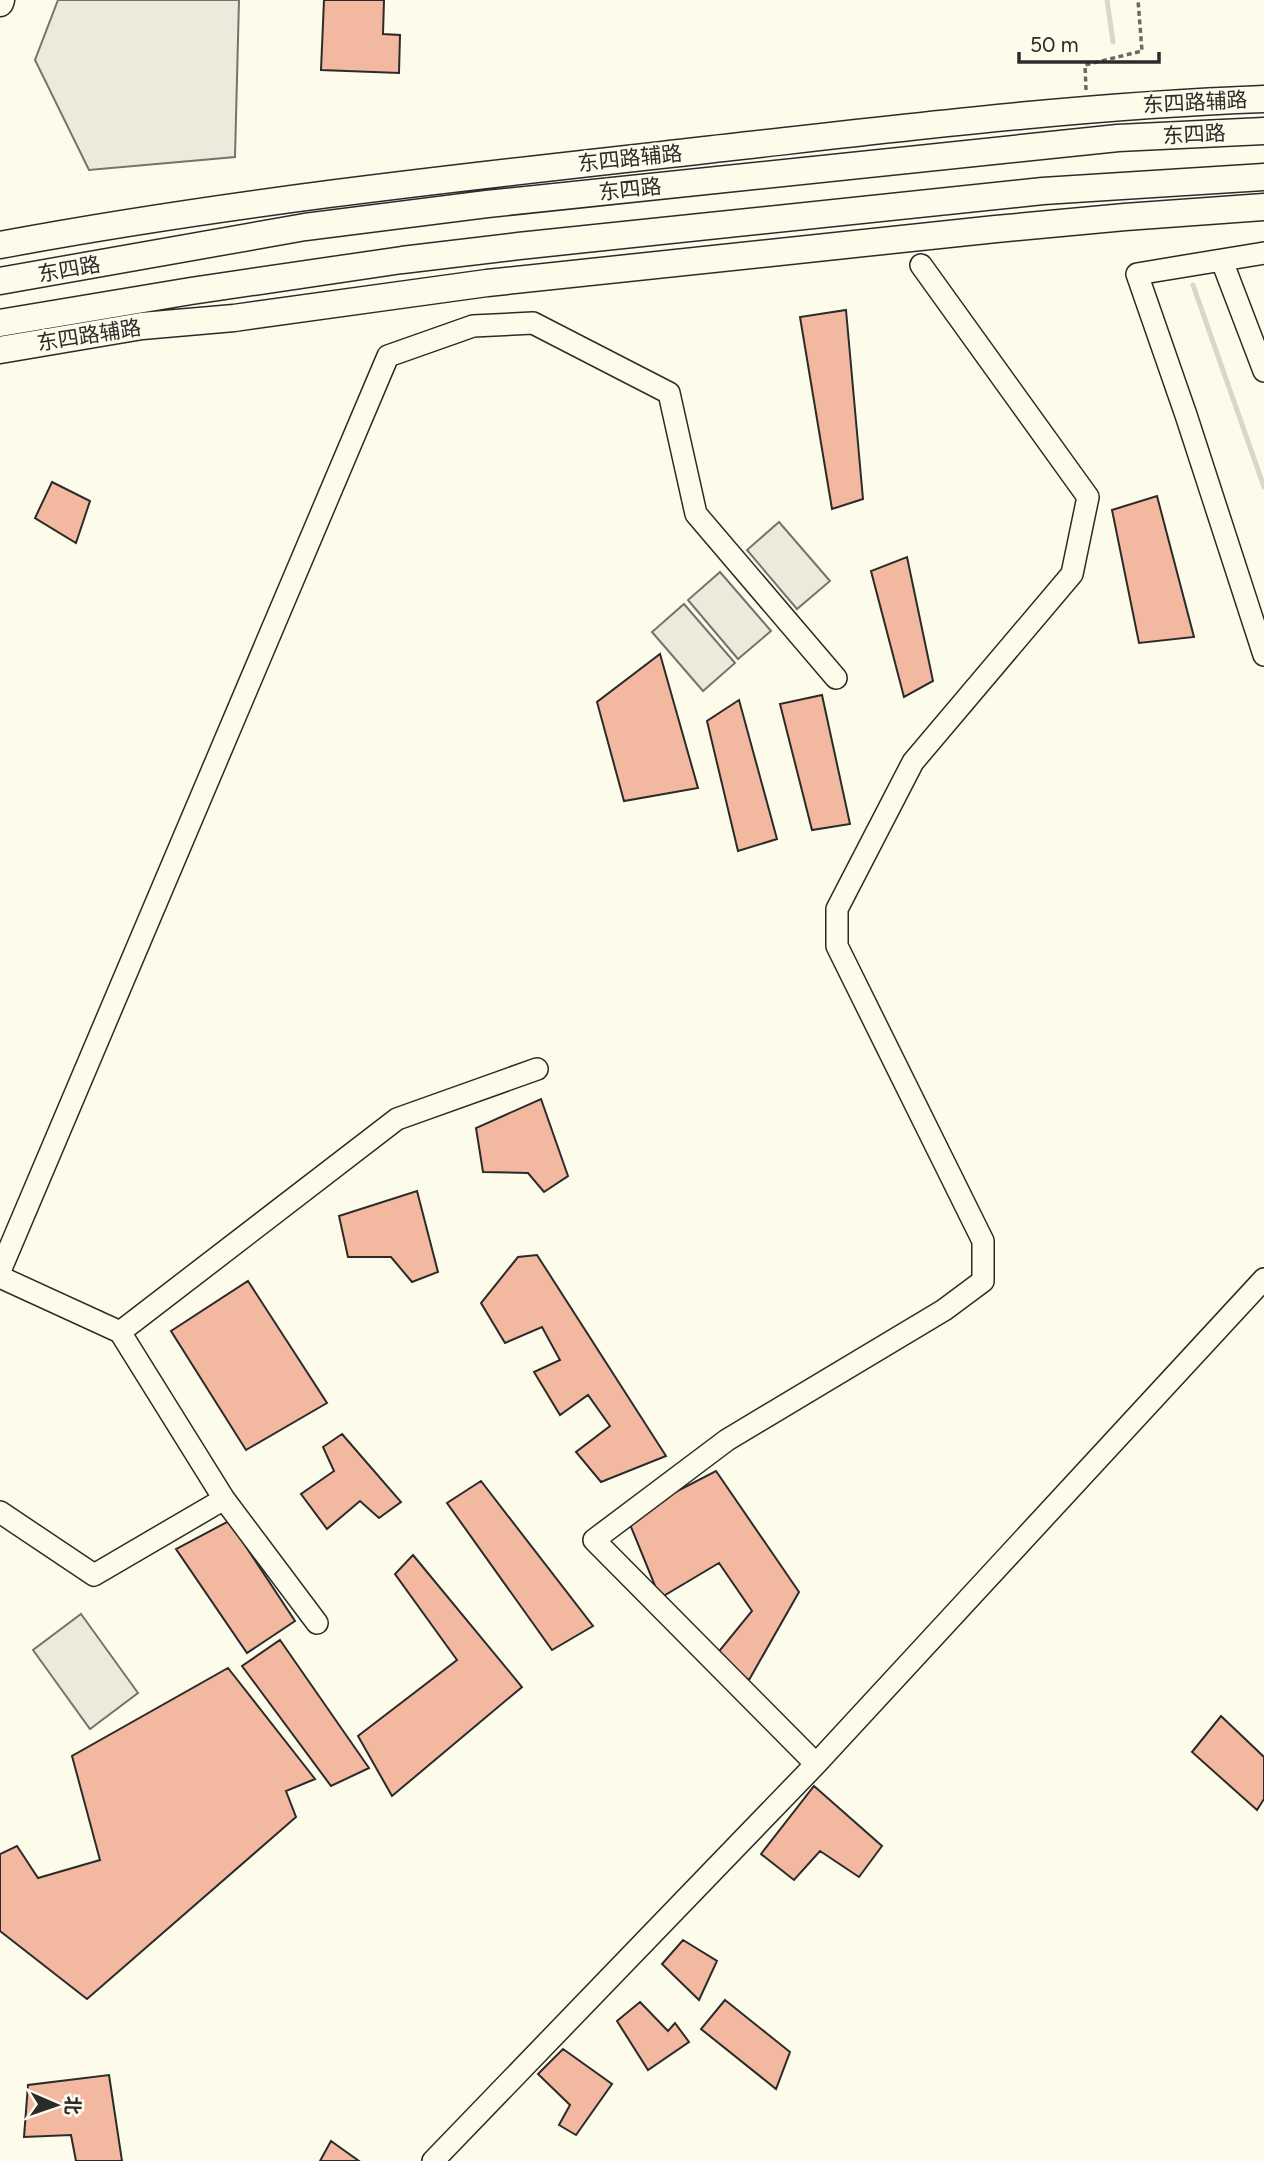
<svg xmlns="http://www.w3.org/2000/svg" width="1264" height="2161" viewBox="0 0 1264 2161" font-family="Figtree,'Noto Sans SC',sans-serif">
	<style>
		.green { fill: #ecebdb; stroke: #74746e; stroke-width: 2 }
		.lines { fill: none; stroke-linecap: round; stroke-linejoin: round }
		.stream { stroke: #d8d7c9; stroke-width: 5 }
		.building { fill: #f2b8a0; stroke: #2b2b2b; stroke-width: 2 }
		.minor-casing { stroke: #2b2b2b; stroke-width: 24 }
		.major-casing { stroke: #2b2b2b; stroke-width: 29 }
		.path { stroke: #6a6964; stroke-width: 3.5; stroke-dasharray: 5 3.5; stroke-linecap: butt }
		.minor { stroke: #fdfbea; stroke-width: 21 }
		.major { stroke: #fdfbea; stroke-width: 26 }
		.labels { text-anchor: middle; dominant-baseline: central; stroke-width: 5; stroke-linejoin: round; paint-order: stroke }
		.street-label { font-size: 21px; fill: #2b2b2b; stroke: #fdfbea }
	</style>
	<rect width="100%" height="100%" fill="#fdfbea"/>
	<path class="green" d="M58 0H239L235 157 89 170 35 60Z
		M779 522 830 581 797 609 747 550Z
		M720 572 771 631 738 659 688 600Z
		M684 604 735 663 703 691 652 632Z
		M81 1614 138 1693 90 1729 33 1650Z"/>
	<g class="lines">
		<path class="stream" d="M1107 0 1113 42
			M1193 285 1264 487"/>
	</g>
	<path class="building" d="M324 0H384L383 34 400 35 399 73 321 70Z
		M846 310 863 499 832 509 800 317Z
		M52 482 90 501 76 543 35 518Z
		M1157 496 1194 637 1139 643 1112 510Z
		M907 557 933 681 904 697 871 571Z
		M660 654 698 788 624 801 597 702Z
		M822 695 850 824 812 830 780 704Z
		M739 700 777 839 738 851 707 721Z
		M541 1099 568 1176 544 1192 528 1173 483 1172 476 1128Z
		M417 1191 438 1272 412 1282 391 1257H348L339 1216Z
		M537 1255 666 1456 601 1482 576 1452 610 1426 588 1395 560 1415 534 1372 560 1360 542 1327 505 1343 481 1303 518 1257Z
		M248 1281 327 1403 246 1450 171 1331Z
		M342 1434 401 1502 379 1518 360 1501 327 1529 301 1494 334 1471 323 1447Z
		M716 1471 799 1592 749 1680 716 1655 752 1611 719 1563 660 1598 627 1517Z
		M481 1481 593 1626 552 1650 447 1503Z
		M229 1521 295 1621 247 1653 176 1549Z
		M413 1555 522 1687 392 1796 358 1736 457 1660 395 1574Z
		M280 1640 369 1768 331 1786 242 1666Z
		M228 1668 315 1779 286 1791 296 1817 87 1999 0 1931V1854L17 1846 38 1878 100 1860 72 1756Z
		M1221 1716 1264 1757V1799L1257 1810 1192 1752Z
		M814 1786 882 1846 859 1877 820 1851 794 1880 761 1854Z
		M683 1940 717 1961 699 2000 662 1964Z
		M725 2000 790 2052 776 2089 701 2029Z
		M640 2002 668 2031 675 2023 689 2042 648 2070 617 2021Z
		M563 2049 612 2084 576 2135 559 2125 570 2105 538 2074Z
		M109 2075 122 2161H76L71 2135 24 2137 28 2085Z
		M331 2141 359 2161H320Z"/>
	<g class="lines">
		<defs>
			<path id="minor" d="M1264 253 1137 274 1186 415 1264 655
				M1222 261 1264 371
				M0 1271 388 356 473 326 533 323 669 393 696 514 836 678
				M0 1277 120 1332 224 1499 317 1623
				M120 1332 397 1119 537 1069
				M0 1512 94 1575 224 1499
				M816 1764 594 1540 727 1440 944 1310 983 1281V1241L837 946V909L913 762 1072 574 1088 497 921 265
				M433 2161 816 1764 1264 1279"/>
			<path id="major" d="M0 3 1 0
				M0 245C231 202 464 177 697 151 886 130 1074 106 1264 99
				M0 281 305 227 487 204 1118 138 1264 131
				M0 323 191 291 402 260 519 246 1043 191 1264 177
				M0 350 142 326 234 318 487 283 996 229 1125 217 1264 207"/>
		</defs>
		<use href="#minor" class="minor-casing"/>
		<use href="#major" class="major-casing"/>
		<path class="path" d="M1086 90 1085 65 1142 51 1138 0"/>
		<use href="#minor" class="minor"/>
		<use href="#major" class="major"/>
	</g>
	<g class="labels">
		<g class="street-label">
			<text transform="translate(1195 102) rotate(-3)">东四路辅路</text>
			<text transform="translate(1194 134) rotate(-3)">东四路</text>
			<text transform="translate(630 158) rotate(-6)">东四路辅路</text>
			<text transform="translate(630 189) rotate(-6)">东四路</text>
			<text transform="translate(69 269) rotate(-10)">东四路</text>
			<text transform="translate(89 335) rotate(-9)">东四路辅路</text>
		</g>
	</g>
	<g transform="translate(56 2105) rotate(92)" stroke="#fdfbea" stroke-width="5" paint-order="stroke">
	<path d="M0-5L12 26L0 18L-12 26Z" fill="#2b2b2b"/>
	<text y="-10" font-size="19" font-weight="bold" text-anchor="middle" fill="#2b2b2b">北</text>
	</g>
	<path d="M1019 52v10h140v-10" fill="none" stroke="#2b2b2b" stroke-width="3.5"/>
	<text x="1030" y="52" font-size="21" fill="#2b2b2b" stroke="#fdfbea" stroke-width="5" paint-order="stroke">50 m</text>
</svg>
